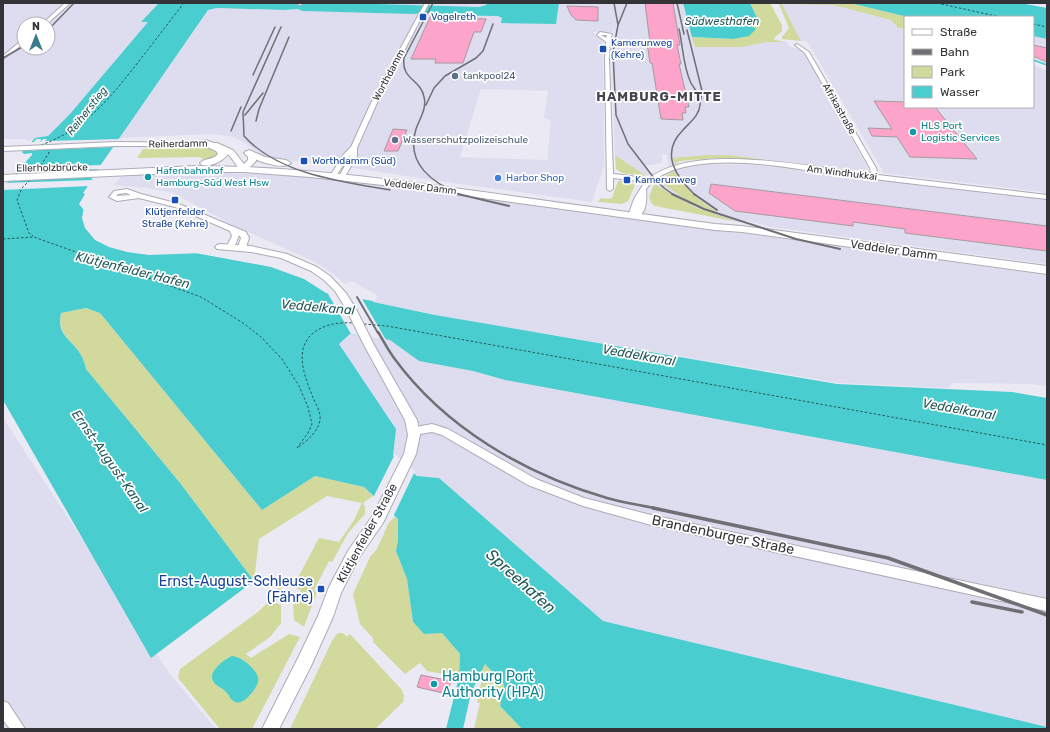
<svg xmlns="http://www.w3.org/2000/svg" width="1050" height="732" viewBox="0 0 1050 732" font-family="Rubik,sans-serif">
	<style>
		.built { fill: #ddddef; fill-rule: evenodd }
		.green { fill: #d1d99d }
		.water { fill: #4acdce }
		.pier { fill: #eae9f4 }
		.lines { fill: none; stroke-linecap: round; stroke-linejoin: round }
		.stream { stroke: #4acdce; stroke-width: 1.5 }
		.ferry { stroke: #235959; stroke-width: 1; stroke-dasharray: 2.5 2; stroke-linecap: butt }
		.building { fill: #fca4c9; stroke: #a59a9e }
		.minor-casing { stroke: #acabb6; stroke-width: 2 }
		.tertiary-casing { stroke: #acabb6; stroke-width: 2 }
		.primary-casing { stroke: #acabb6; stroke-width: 2 }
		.minor { fill: #fff; fill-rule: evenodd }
		.tertiary { fill: #fff; fill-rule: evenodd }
		.primary { fill: #fff; fill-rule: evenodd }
		.rail-far3 { stroke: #6f6f75; stroke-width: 1.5 }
		.rail-far2 { stroke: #6f6f75; stroke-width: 2 }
		.rail-far1 { stroke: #6f6f75; stroke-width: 2.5 }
		.rail { stroke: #6f6f75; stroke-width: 3.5 }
		.transit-dot { fill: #1a4fb4; stroke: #fff; stroke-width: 1.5 }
		.service-dot { fill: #5c6f8a; stroke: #fff; stroke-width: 1.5 }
		.culture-dot { fill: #0f9aa8; stroke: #fff; stroke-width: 1.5 }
		.shop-dot { fill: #3f7fe0; stroke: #fff; stroke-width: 1.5 }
		.labels { text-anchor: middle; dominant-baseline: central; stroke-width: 3.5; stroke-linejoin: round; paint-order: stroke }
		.far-transit-label { font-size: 10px; fill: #164399; stroke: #fff; text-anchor: start }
		.far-street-label { font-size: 10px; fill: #343438; stroke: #fff }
		.far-service-label { font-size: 10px; fill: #4e5e75; stroke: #fff; text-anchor: start }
		.far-culture-label { font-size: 10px; fill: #0d838f; stroke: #fff; text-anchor: start }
		.far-shop-label { font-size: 10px; fill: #366cbe; stroke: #fff; text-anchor: start }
		.far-water-label { font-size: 11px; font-style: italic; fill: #235959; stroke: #fff }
		.street-label { font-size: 12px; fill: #343438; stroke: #fff }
		.far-district-label { font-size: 13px; font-weight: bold; letter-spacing: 1px; fill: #45454d; stroke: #fff }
		.water-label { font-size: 13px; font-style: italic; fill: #235959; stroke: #fff }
		.near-street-label { font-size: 14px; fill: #343438; stroke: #fff }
		.near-transit-label { font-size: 14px; fill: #164399; stroke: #fff; text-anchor: end }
		.near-culture-label { font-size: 14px; fill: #0d838f; stroke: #fff; text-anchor: start }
		.near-water-label { font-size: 16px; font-style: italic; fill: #235959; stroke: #fff }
	</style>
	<rect width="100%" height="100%" fill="#eae9f4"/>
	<path class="built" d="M6 3H157L158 4 142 22H149L70 114 48 136 26 141V139H3V4ZM24 24H48V48H24Z
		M344 3H487L486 5 479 7Z
		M559 3H683L695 47H742L767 42H786L789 46 803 51 868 169 865 171 729 155H706L673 158 675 164 669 166 667 155 662 154V163L646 166 652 174 646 176 615 155 611 48 615 30 613 29V32H593L602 41 603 44 604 166 592 202 431 180 327 164 271 159 258 153 247 144 234 137 211 134 119 138 208 10 217 8 285 10 298 9 303 11 498 16 502 18 501 22 556 24ZM481 89 548 91 544 118 551 121 547 160 460 157Z
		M781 4 833 5 891 20 898 28H905V107H1033V65L1047 71V264L771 227 749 221H742L740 223 695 207 654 184 658 180 686 200 717 213 694 196 681 181 674 171 706 164 755 165 1045 199 1042 192 884 173 807 41H801Z
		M1033 36 1047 39V66L1033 60Z
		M193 172 260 174 348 179 1047 275V386L1032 384 953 383 948 388 839 383 434 315 373 302 378 296 352 281 345 284 332 273 315 262 233 225 173 193 147 188 114 185 124 173Z
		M350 334 390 340 419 361 473 371 505 380 1047 480V727L603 621 439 478 417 476 393 456 396 429 339 344Z
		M3 418 169 673 216 729H3Z"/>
	<path class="green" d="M750 3H770L782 25V31L774 38 775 40 786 42H767L742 47H695L692 37 733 39 752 26 760 24Z
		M823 3H850L908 17H905V28H898L891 20 833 5 782 4 801 41 782 39V37L789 28 779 4H827Z
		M175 146 208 148 219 154 210 160 204 161 200 157 137 158 143 149Z
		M615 155 646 176 622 173 616 169Z
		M706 155H729L767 160 715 158 680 161 675 164 673 158Z
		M674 171C685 190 702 202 720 214L686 200 658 180Z
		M626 180 635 185 628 201 622 204 598 202 601 198 608 199 612 198 618 181Z
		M654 184 695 207 738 222 655 206 651 203 649 197Z
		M86 308 100 313 262 510 315 476 364 487 373 496 363 503 365 507V514L348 533 332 562 329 561 314 590 317 592 304 627 294 620 293 601 301 590 293 587 319 538 339 542 354 520 362 503 327 496 259 539 254 581 180 483 86 369C85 365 84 361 82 357 73 339 57 337 61 313Z
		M395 517 398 519V540L396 551 407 579 413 622 424 634 442 633 460 654 459 677 427 671 420 663 405 674 373 642V638L360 624 353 594 370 557 377 549 389 522Z
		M280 584 283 585 274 600V602L281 605V623L270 637 246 654 251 658 289 634 300 637 252 729H220L178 678 180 669 258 612 271 599Z
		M339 633H343L347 637 350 634 402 690 404 696 403 702 375 729H290L332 641 336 635Z
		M485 664 504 684 500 706 522 729H474L480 703 477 702 482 679 478 678Z"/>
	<path class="water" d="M157 3H292L293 4 344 3 479 7 486 5 487 3H559L556 24 501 23 502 18 498 16 432 15 430 13 413 14 302 11 298 9 285 10 217 8 208 10 91 179H93L83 193 85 194 79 204 87 214 114 237 133 244 190 252 271 267 304 279 326 293 373 301V302L435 315 837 384 1012 392 1047 398V480L505 380 473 371 419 361 390 340 350 334 339 344 396 429 393 456 417 476 439 478 603 621 1047 727V729H522L500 706 504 684 485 664 471 693 463 729H446L459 677 460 654 442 633 424 634 413 622 407 579 396 551 398 540V519L364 487 315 476 262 510 100 313 86 308 61 313C56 337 73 339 82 357 84 361 85 365 86 369L180 483 254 581 151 658 3 400V187L32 155V153L24 154 22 152 35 138 48 136 70 114 148 22H141L158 4Z
		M683 3H750L760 24 752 26 756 29 749 36 733 39 692 37Z
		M850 3H1020L1047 8V39L1033 36V17H908Z
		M232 656C241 656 261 672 258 682 256 689 244 706 235 702 230 700 229 694 225 691 222 687 215 686 213 681 208 671 225 659 232 656Z"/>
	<path class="pier" d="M36 139H41L40 142 43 139H47L45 141 121 139 114 148V147L37 150 31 151 32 150H21L28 142H34Z
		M103 165 99 169 15 172 19 167Z
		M93 180 89 186 3 190 4 183Z
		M84 207 101 225 120 239 145 245 204 253 149 255 127 252 109 247 95 240 85 228 82 218Z
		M327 292 361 297 386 340 351 334Z
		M395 454 415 471 393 517 373 498Z"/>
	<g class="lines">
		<path class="stream" d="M1033 60 1047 65"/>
		<path class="ferry" d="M937 3 1000 17
			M1033 24 1047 27
			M41 145C86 129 111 97 139 61 154 42 169 22 184 3
			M36 173 49 153 47 149
			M30 180 22 188 17 200 29 233 33 236
			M3 239 34 237 201 297 243 323 261 337 282 359 299 386 308 407 312 424 308 433 297 448C307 441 318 432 320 420 321 413 317 406 314 400 306 380 293 351 312 334 324 324 339 322 353 323
			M364 324 387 326 1047 445"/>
	</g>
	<path class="building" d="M645 3H673L680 45H677L681 64H679L689 107H685L686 113H682L683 120 661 119 652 63H650L647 43H650Z
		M567 6 598 7V21L576 20 571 15Z
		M430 17 486 19 481 32H474L463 63H435L436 59H411Z
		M1033 45 1047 48V62L1033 56Z
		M874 101 905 102V107H935L977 159 910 157 897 137 872 136 868 128 892 129Z
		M393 129 407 130 398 151H384Z
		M711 184 1047 226V251L905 233V229L853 222V226L735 211 709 193Z
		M421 675 451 681 447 694 417 687Z"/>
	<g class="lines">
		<defs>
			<path id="minor" d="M65 3H70L47 24H42Z
				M299 3H303L300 5 298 4Z
				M425 3H429L377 103 357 148V156L344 178 339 177 351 154 335 177H331L330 176 344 154 351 147 371 103Z
				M600 32 612 34 610 40 609 60 613 174 631 176 647 180C693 140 814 168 871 174L870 168 805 53 795 45 797 44 809 52 876 168 878 175 1047 195V199C979 191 910 184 842 175 799 170 755 160 712 163 689 165 661 169 646 189 647 201 647 220 630 217L628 216 634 199 644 183 631 180 613 178V189L610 191 607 189 605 60 606 42 597 35ZM601 35H607L606 38Z
				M22 40H24V43L3 59V56Z
				M127 189 141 194 179 204 246 232 249 238 246 247 242 249 238 247 241 238 239 235 234 248H228L227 246 232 236 230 231 175 207 139 198 117 201 109 197 114 191ZM126 193 131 195 116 196 118 194Z
				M432 424 448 429 536 479 584 498 651 515 1047 599V611L651 525 583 506 528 485 442 435 432 432 414 435 411 434 409 431 411 428Z
				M3 701 8 703 25 729H10L3 720Z"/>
			<path id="tertiary" d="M116 142 217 143 233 150 244 164 248 160V157L245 153 246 151H252L256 157V161L246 171H240C232 158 227 149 211 146H116L3 151V147Z
				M220 244 251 246 287 254 317 267 330 276 346 293 356 309 374 345 417 420 420 435 416 454 383 523 358 559 341 593 333 617 311 666 279 729H262L299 656 318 616 329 587 348 551 373 515 404 454 408 435 405 420 364 345 346 309 335 291 324 280 311 271 281 258 251 252 217 249 215 247 217 245Z"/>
			<path id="primary" d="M206 140 223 147 228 154C222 162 211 167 202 165L200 163C205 158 213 160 218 154L216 151 203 145 201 143 203 141Z
				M249 150 265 157 286 160 291 163C283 171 255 160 246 155L244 153Z
				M196 166C290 166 383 178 476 191 555 202 635 213 715 224L742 226 1047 266V274L742 232 715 230 410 188 310 177 243 172H196L3 181V175Z"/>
		</defs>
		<use href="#minor" class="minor-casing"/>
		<use href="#tertiary" class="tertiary-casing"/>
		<use href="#primary" class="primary-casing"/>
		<use href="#minor" class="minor"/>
		<use href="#tertiary" class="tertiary"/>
		<use href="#primary" class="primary"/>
		<path class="rail-far3" d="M433 3 404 58C401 80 421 79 424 97 427 108 420 118 416 129 405 164 433 183 461 195
			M614 3 618 25 613 52 616 115 628 144 654 178 664 188 674 195
			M677 3 684 34
			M618 25 627 3
			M281 27 243 112 244 136C278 174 342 182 390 190
			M679 29C683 46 683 67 691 83 695 90 701 96 700 105 699 116 690 122 683 130 660 153 675 176 695 195
			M48 30 74 3
			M687 30 702 91 701 99
			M3 58 24 46
			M253 75 275 27
			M426 105 434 88 445 76 476 58 483 51 493 24
			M245 115 263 93
			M256 121 259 109 289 37
			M231 131 241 107"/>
		<path class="rail-far2" d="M458 194 509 206
			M672 194 704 209 796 239 840 249
			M694 194 717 210
			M357 297 378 333"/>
		<path class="rail-far1" d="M378 332C383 340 388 350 394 358 445 428 525 474 607 498 624 503 641 505 658 509"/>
		<path class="rail" d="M653 508 888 558 1047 615
			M972 602 1022 612"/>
	</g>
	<g class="transit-dot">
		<rect x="419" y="13" width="8" height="8" rx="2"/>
		<rect x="599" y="45" width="8" height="8" rx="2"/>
		<rect x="300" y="157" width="8" height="8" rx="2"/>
		<rect x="623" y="176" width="8" height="8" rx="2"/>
		<rect x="171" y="196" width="8" height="8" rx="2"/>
		<rect x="317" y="585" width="8" height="8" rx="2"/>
	</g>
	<g class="service-dot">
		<circle cx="455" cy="76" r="4"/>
		<circle cx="395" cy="140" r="4"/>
	</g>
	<g class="culture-dot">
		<circle cx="913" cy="132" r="4"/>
		<circle cx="148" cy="177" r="4"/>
		<circle cx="434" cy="684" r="4"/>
	</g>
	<circle class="shop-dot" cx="498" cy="178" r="4"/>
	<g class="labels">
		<g class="far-transit-label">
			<text x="431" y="17">Vogelreth</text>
			<text x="611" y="43">Kamerunweg<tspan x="611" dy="12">(Kehre)</tspan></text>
			<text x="312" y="161">Worthdamm (Süd)</text>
			<text x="635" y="180">Kamerunweg</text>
			<text x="175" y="212" text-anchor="middle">Klütjenfelder<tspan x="175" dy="12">Straße (Kehre)</tspan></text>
		</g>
		<g class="far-street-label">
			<text transform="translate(389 75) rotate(-62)">Worthdamm</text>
			<text transform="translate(839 109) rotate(60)">Afrikastraße</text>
			<text transform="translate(178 144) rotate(-1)">Reiherdamm</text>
			<text transform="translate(52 168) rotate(-1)">Ellerholzbrücke</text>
			<text transform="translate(842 173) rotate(7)">Am Windhukkai</text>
			<text transform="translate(420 187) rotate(7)">Veddeler Damm</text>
		</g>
		<g class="far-service-label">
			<text x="463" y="76">tankpool24</text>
			<text x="403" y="140">Wasserschutzpolizeischule</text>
		</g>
		<g class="far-culture-label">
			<text x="921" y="126">HLS Port<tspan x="921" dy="12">Logistic Services</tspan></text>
			<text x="156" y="171">Hafenbahnhof<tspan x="156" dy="12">Hamburg-Süd West Hsw</tspan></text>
		</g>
		<g class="far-shop-label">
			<text x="506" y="178">Harbor Shop</text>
		</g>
		<g class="far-water-label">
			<text x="722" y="21">Südwesthafen</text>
			<text transform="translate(87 111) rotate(-52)">Reiherstieg</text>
		</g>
		<g class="street-label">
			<text transform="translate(894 250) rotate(8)">Veddeler Damm</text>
			<text transform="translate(367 533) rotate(-61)">Klütjenfelder Straße</text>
		</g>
		<g class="far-district-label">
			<text x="659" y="96">HAMBURG-MITTE</text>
		</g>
		<g class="water-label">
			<text transform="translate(133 270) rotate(14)">Klütjenfelder Hafen</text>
			<text transform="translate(318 307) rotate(5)">Veddelkanal</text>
			<text transform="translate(639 355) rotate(10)">Veddelkanal</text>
			<text transform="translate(959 409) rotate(10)">Veddelkanal</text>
			<text transform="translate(110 461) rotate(55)">Ernst-August-Kanal</text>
		</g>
		<g class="near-street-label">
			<text transform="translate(723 535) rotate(12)">Brandenburger Straße</text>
		</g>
		<g class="near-transit-label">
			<text x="313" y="581">Ernst-August-Schleuse<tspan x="313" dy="16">(Fähre)</tspan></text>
		</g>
		<g class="near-culture-label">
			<text x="442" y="676">Hamburg Port<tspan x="442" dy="16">Authority (HPA)</tspan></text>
		</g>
		<g class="near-water-label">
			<text transform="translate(521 581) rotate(42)">Spreehafen</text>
		</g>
	</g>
	<rect width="1050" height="732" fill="none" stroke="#343438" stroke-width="8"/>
	<rect x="904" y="16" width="130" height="92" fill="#ffffff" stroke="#aeaeaf"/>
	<rect x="912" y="29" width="20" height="6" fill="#ffffff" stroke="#aeaeaf"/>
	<text x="940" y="36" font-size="12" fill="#343438">Straße</text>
	<rect x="912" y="49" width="20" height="6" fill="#6f6f75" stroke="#aeaeaf"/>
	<text x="940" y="56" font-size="12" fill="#343438">Bahn</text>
	<rect x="912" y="66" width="20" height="12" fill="#d1d99d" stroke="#aeaeaf"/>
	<text x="940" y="76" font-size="12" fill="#343438">Park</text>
	<rect x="912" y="86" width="20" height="12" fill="#4acdce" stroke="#aeaeaf"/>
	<text x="940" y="96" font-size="12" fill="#343438">Wasser</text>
	<g transform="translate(36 36)"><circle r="19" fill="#ffffff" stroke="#aeaeaf"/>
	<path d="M0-3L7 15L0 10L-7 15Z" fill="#397a8c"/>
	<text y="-6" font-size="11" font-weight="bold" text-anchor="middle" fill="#343438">N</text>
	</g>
</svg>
